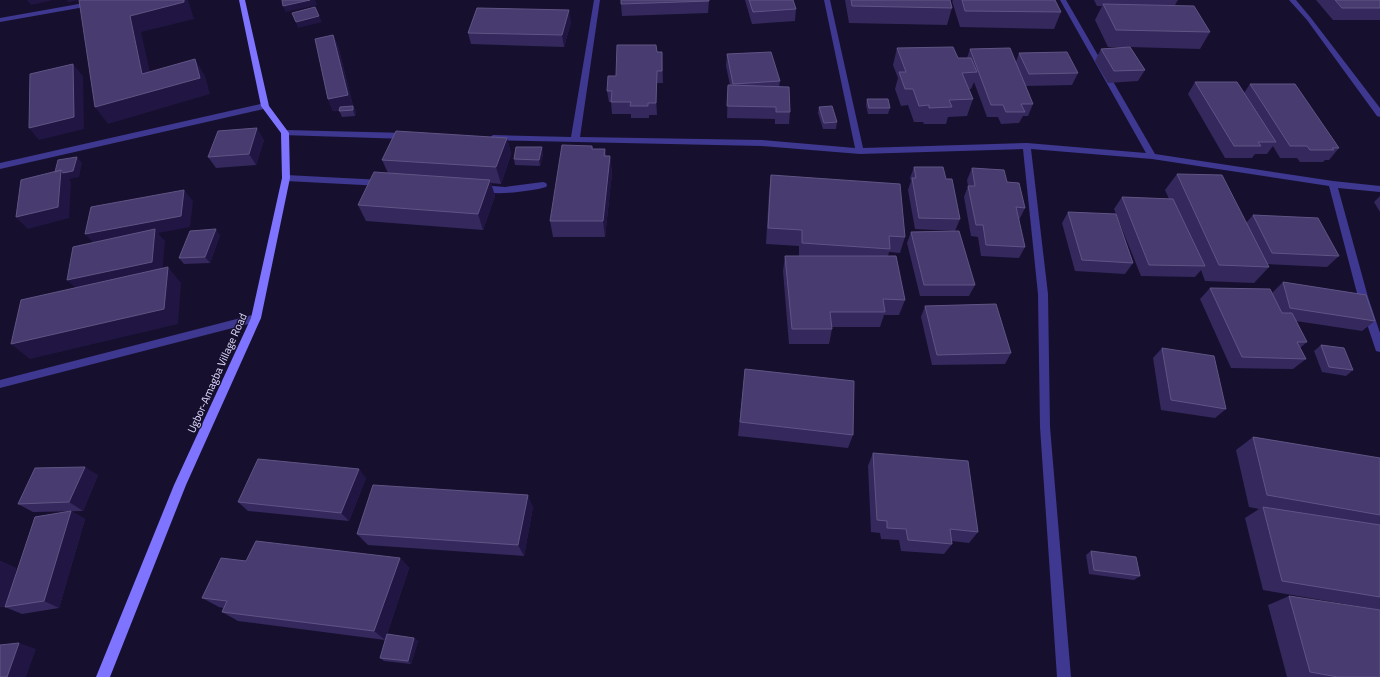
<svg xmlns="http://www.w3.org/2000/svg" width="1380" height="677" viewBox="0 0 1380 677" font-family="'Titillium Web',sans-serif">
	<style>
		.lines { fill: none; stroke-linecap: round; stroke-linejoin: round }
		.lane { fill: #3f3890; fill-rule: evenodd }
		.street { fill: #3f3890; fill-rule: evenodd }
		.secondary { fill: #7e74ff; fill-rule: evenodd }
		.wall { fill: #35285d }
		.shaded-wall { fill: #211643 }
		.building { fill: #483b6f; stroke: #605485 }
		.labels { text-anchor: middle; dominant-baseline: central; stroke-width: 3; stroke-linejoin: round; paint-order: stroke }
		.street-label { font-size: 11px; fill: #e2ddff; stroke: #16102e }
	</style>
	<rect width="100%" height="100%" fill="#16102e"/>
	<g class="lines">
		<path class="lane" d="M286 175 382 180 386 183 382 186 286 181 282 178Z
			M543 182 546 183 547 185 546 187C534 191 483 198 476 188L480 185 505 187Z"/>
		<path class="street" d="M101 0H116L113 2 0 22V18Z
			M594 0H600L580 137 762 140 855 148 824 0H830L863 148 1027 143 1146 153 1060 0H1066L1155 154 1333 181 1380 186V192L1338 188 1368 297 1380 333V352L1376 351 1358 297 1329 186 1152 159 1031 149 1048 294 1050 427 1071 677H1057L1040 427 1038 294 1023 149 860 154 762 146 490 140 489 138 493 135 571 137Z
			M1289 0H1296L1311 18 1380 108V117L1377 116 1307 20Z
			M265 103 268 104V108L0 169V163Z
			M285 130 407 133 411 136 407 139 282 135V131Z
			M256 314 259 315 261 318 259 321 256 322 0 388V380Z"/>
		<path class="secondary" d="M239 0H245L269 106 289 133 290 178 261 318 186 485 110 677H96L174 485 251 318 282 178 281 133 261 106Z"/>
	</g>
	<path class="wall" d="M709 0 708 13 622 16 621 4Z
		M745 0H793L796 9 795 21 752 24Z
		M845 0H950L952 8 947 25 849 23Z
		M953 0H1055L1061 12 1054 29 960 27 952 1Z
		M1094 0H1178L1175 5 1210 32 1200 49 1130 47 1145 70 1138 81 1108 83 1095 61 1101 49 1127 47H1108L1095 20 1102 6H1097Z
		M1316 0H1380V20H1333Z
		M571 22 564 47 471 44 468 33Z
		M333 35 338 46 353 106 356 112 355 116 342 117 339 110 333 111 328 99Z
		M897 48 958 58H967L970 49 1016 62 1019 53 1078 73 1072 85 1026 86 1033 104 1028 116H1023L1019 123 1001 124 998 117H987L974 82 971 89H969L973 99 967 116 948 117 946 124H924L923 122H914L908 105 901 106 895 89 898 78 893 65Z
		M657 52H662L663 83H657V115H649V118H631V114H612L611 102H609L607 91 616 76Z
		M727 54 780 81 779 87 790 112 789 124H775V119L727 118 728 85H730L726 66Z
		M1195 82 1244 93 1250 84 1339 148 1329 160H1325L1323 162H1300L1297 158H1280L1273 146 1267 154H1255L1252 158H1225L1188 94Z
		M867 99 890 108 888 114H868L866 105Z
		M819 107 837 122 836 129H823L818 113Z
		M507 138 511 154 501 184 491 183 495 196 483 230 366 221 358 205 388 173 382 160Z
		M264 140 256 165 216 168 208 157Z
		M592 146 593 149H605L606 156H610L612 173 605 237H553L550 221Z
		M543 154 540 166 515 165 514 159Z
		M914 167 946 179 960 219 955 231 915 229 908 190 911 181 910 178Z
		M972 168 1007 182 1025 208 1019 220 1025 247 1019 258 981 256 978 237 971 236 964 197 968 186 967 180Z
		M1177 174 1246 223 1253 215 1339 256 1327 267 1267 264 1269 267 1254 283 1205 281 1201 270 1195 277 1141 276 1114 209 1122 197 1169 199 1165 190Z
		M771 175 905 237 900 253 889 252 888 256 905 300 899 315H884L880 327H832V329L829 344H789L783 271 785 256H799V246L766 244 769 192Z
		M1380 196V212L1374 202Z
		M1068 212 1133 263 1125 274 1075 271 1062 223Z
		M911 232 975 285 969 296H920L907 243Z
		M220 235 210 263 184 264 179 258Z
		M1283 282 1375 321 1362 331 1296 321 1307 342 1300 348 1306 359 1293 369 1231 368 1200 299 1210 288 1272 293Z
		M925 306 1011 353 1005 364 932 365 921 317Z
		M1321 345 1353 370 1346 376 1322 372 1314 351Z
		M1162 348 1226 409 1215 418 1161 410 1153 358Z
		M745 369 853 435 848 448 738 436Z
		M1253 437 1380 458V610L1263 590 1245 518 1259 509 1249 507 1236 450Z
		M873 453 978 532 969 543 952 541V544L944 554 901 551 899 540 881 539 880 533 871 532 868 466Z
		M98 475 83 511 33 512 18 504Z
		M366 478 349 521 248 511 238 502Z
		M533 507 524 556 368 545 357 534Z
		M71 511 85 519 59 608 22 614 5 607 6 606 0 607V561L16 568 13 583Z
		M1091 551 1140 576 1134 580 1089 574 1086 555Z
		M400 558 409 568 385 640 238 621 222 612 223 608 219 607 202 598 246 561Z
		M1289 596 1380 677H1287L1268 605Z
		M414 638 418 641 411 664 384 661 380 658Z"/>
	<path class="shaded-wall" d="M27 0H53L31 5Z
		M67 0H79L68 2Z
		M184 0H188L189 3 194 19 141 32 154 90 142 74 130 16Z
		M310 0H315L317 5 286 12 283 6Z
		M569 10 571 22 564 47 562 35Z
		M319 16 322 22 298 28 296 22Z
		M333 35 338 46 353 106 333 111 328 99Z
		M195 59 205 76 210 94 108 124 95 107Z
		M73 64 83 76 84 129 39 140 29 128Z
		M657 71V115L656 103Z
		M353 106 356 112 355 116 353 110Z
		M257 128 264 140 256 165 249 154Z
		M507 138 511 154 501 184 496 167Z
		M542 147 543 154 540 166 539 160Z
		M610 156 612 173 605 237 603 221Z
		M77 157 82 163 79 177 69 179 71 182 69 218 28 229 16 217 61 170Z
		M490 180 495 196 483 230 478 214Z
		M184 190 193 201 190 227 158 233 165 241 162 273 79 291 67 280 96 245 85 234Z
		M216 229 220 235 210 263 205 257Z
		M168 267 181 283 178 324 30 359 11 344Z
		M85 467 98 475 83 511 69 502Z
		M359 469 366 478 349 521 341 513Z
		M528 495 533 507 524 556 518 545Z
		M71 511 85 519 59 608 44 601Z
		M400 558 409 568 385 640 374 631Z
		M0 561 16 568 9 605 0 607Z
		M414 638 418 641 411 664 408 661Z
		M19 643 36 649 26 677H7Z"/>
	<path class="building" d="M79 0H184V2L130 16 142 74 195 59 200 78 95 107Z
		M282 0H310L283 6Z
		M621 0H709V1L621 4Z
		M749 0H793L796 9 753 12Z
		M851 0H950L952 8 852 6Z
		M962 0H1055L1061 12 965 11Z
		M1335 0H1380V8H1342Z
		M1103 4 1194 6 1210 32 1116 30Z
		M315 7 319 16 296 22 292 13Z
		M477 8 569 10 562 35 468 33Z
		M333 35 348 95 328 99 315 39Z
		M617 45H656L657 52H662V71H657L656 103H648V106H630L631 102H611L612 91H607L608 76H616Z
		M953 47 958 58H971L977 72 962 73 973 99 949 100 952 107 929 108V105L919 106 913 89H905L899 72H906L897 48Z
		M1130 47 1145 70 1114 71 1101 49Z
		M1010 48 1033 104H1021L1025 112H1006L1003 105H991L970 49Z
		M771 52 780 81 733 84 727 54Z
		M1067 52 1078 73 1029 74 1019 53Z
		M73 64 74 117 29 128 30 74Z
		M1195 82H1237L1276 142H1258L1261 146H1234Z
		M1250 84H1295L1339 148H1332L1334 150H1310L1307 146H1290Z
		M728 85 789 87 790 112H776V107L727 106Z
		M867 99H888L890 108H869Z
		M353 106V110L339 111 340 107Z
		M832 106 837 122 824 123 819 107Z
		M257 128 249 154 208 157 218 131Z
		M396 131 507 138 496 167 382 160Z
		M562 145 592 146V149H605L604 156H610L603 221H550Z
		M516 147H542L539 160 514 159Z
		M77 157 73 171 63 173 61 170 55 172 58 160Z
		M914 167H943L946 179H952L960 219 919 218 912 178H916Z
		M972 168 1004 170 1007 182 1019 183 1025 208 1016 207 1025 247 986 245 983 225H976L968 186H975Z
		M61 170 58 207 16 217 21 180Z
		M374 172 490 180 478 214 358 205Z
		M1177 174 1222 175 1269 267 1219 265Z
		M771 175 900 184 905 237 889 236 890 249 802 243V230L768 228Z
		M184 190 181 216 85 234 91 207Z
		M1122 197 1173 199 1205 266 1149 265Z
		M1068 212 1116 214 1133 263 1082 260Z
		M1253 215 1318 218 1339 256 1272 253Z
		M155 229 152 262 67 280 73 247Z
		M216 229 205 257 179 258 190 231Z
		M959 231 975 285H924L911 232Z
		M785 256H896L905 300 883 299 885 312H830L832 329H792Z
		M168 267 164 309 11 344 21 300Z
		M1283 282 1366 295 1375 321 1290 308Z
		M1210 288 1270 289 1282 313H1292L1307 342H1297L1306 359 1242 357Z
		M996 304 1011 353 937 355 925 306Z
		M1321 345 1344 348 1353 370 1329 367Z
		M1162 348 1214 356 1226 409 1171 400Z
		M745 369 854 381 853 435 740 422Z
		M1253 437 1380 458V515L1267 495Z
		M873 453 968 461 978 532 950 529 952 544 908 540 906 529 887 528V521L877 520Z
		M258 459 359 469 341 513 238 502Z
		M85 467 69 502 18 504 35 468Z
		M373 485 528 495 518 545 357 534Z
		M1263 507 1380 525V597L1282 581Z
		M71 511 44 601 5 607 35 517Z
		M256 541 400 558 374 631 222 612 227 601 202 598 221 558 246 561Z
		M1091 551 1136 557 1140 576 1094 570Z
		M1289 596 1380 610V677H1338L1310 672Z
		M387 634 414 638 408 661 380 658Z
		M19 643 7 677H0V645Z"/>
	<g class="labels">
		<g class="street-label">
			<text transform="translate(217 373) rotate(-66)">Ugbor-Amagba Village Road</text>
		</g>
	</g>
</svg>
